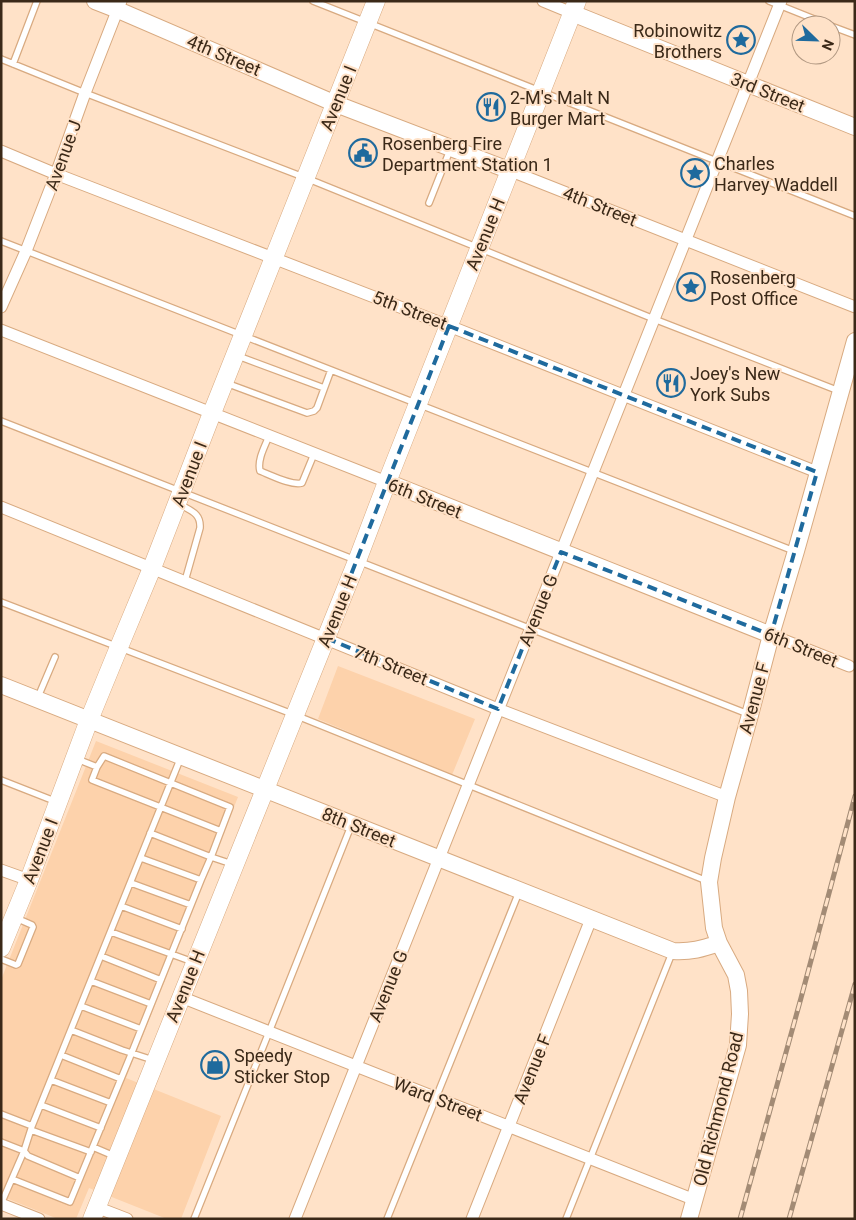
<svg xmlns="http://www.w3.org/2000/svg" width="856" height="1220" viewBox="0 0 856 1220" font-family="Roboto,sans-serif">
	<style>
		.built { fill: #fdd2ab }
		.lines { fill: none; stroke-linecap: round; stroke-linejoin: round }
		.lane-casing { stroke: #d8aa80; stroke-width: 8 }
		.street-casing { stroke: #d8aa80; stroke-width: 13 }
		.secondary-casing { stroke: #d8aa80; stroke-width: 18 }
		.primary-casing { stroke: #d8aa80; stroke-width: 19 }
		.lane { stroke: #fff; stroke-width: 5.5 }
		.street { stroke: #fff; stroke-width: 11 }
		.secondary { stroke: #fff; stroke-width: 16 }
		.primary { stroke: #fff; stroke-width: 18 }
		.rail-casing { stroke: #a38b75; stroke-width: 5 }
		.rail { stroke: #ffe2c8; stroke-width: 3; stroke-dasharray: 9; stroke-linecap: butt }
		.marked { fill: none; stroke: #1f6a9d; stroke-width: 4; stroke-dasharray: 10 6; stroke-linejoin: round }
		.labels { text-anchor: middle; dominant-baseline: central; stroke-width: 4; stroke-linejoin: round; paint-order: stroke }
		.poi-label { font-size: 18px; fill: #3b2918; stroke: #ffe2c8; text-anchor: start }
		.street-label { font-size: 18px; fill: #3b2918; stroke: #ffe2c8 }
	</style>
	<rect width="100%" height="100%" fill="#ffe2c8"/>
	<path class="built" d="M338 666 475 719 452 775 318 719Z
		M96 741 238 797 126 1078 221 1116 181 1219H167L89 1188 76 1219H58L1 1196V980Z"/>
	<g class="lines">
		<defs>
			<path id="lane" d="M313 1 855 216
				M769 1 829 25
				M831 26 855 35
				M1 59 85 93 306 178 654 319 839 391
				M13 64 37 1
				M429 203 450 150
				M1 241 794 551
				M238 356 324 388
				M226 383 307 413 314 411 317 408 331 370
				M1 421 748 714
				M269 436C265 446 257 460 260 471 271 475 291 486 302 483L314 454
				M179 504C191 511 201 513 200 528L185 581
				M1 602 295 715 707 881
				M38 697 55 657
				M77 759 97 767 92 780 221 831
				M97 767 104 756 230 807 211 857 232 864
				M1 780 57 802
				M141 858 201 880
				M131 883 191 905
				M121 906 182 929
				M111 932 193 962
				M101 956 161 980
				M1 959 16 965 18 964 33 927 32 925 16 918
				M91 981 151 1004
				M81 1006 141 1029
				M71 1030 122 1050 153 1060
				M61 1055 121 1079
				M51 1080 111 1103
				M41 1105 101 1128
				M1 1114 32 1126 24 1151 28 1156 80 1178
				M32 1126 181 757
				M31 1130 91 1152
				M1 1142 24 1151 1 1204
				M93 1147 114 1156
				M12 1179 70 1202 130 1057 201 880 211 857 150 833
				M194 1219 269 1032 351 826
				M387 1219 519 892
				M566 1219 672 953"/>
			<path id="street" d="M543 1 572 13
				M1 151 56 174 449 326 817 472
				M511 171 855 307
				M1 307 26 251 56 174 85 93 121 1
				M1 330 387 482
				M1 507 498 709 727 797
				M771 635 849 666
				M1 870 29 880
				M181 997 695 1200
				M1 1204 39 1219
				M96 1207 127 1219
				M295 1219 781 1
				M472 1219 591 919"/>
			<path id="secondary" d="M95 1 118 10 336 104 511 171
				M572 13 855 127
				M387 482 771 635
				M1 685 673 951C691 952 702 949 719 943
				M689 1219 738 1045 740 1014 739 991 736 975 719 943 714 928 709 882 713 858 727 797 750 715 771 635 796 551 855 341"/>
			<path id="primary" d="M1 948 29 880 89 720 119 647 152 568 212 413 376 1
				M92 1219 357 561 387 482 577 1"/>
		</defs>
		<use href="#lane" class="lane-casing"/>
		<use href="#street" class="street-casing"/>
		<use href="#secondary" class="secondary-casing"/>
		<use href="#primary" class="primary-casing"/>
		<use href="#lane" class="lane"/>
		<use href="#street" class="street"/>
		<use href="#secondary" class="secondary"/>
		<use href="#primary" class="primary"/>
		<defs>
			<path id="rail" d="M740 1219 801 998 855 796
				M789 1219 855 984"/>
		</defs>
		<use href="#rail" class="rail-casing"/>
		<use href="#rail" class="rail"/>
	</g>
	<path class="marked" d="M449 326 817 472 771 635 561 552 498 709 326 638Z"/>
	<defs>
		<symbol id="sight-ring" viewBox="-11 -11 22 22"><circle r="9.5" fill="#ffe2c8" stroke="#1f6a9d" stroke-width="1.5"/><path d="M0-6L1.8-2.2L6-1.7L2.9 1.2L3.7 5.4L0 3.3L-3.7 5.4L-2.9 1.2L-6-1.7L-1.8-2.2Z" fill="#1f6a9d"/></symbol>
		<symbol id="restaurant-ring" viewBox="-11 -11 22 22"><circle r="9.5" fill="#ffe2c8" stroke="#1f6a9d" stroke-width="1.5"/><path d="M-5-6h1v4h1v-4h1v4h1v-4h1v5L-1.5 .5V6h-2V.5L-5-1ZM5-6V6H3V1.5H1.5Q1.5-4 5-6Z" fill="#1f6a9d"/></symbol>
		<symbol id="civic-ring" viewBox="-11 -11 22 22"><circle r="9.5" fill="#ffe2c8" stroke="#1f6a9d" stroke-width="1.5"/><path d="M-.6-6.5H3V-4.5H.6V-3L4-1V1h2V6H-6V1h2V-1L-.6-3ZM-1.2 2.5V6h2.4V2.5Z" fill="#1f6a9d"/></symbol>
		<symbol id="shop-ring" viewBox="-11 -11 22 22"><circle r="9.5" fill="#ffe2c8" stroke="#1f6a9d" stroke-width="1.5"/><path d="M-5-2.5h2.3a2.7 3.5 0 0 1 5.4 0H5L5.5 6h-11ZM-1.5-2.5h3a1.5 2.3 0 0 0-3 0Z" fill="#1f6a9d"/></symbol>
	</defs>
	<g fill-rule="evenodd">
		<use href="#sight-ring" x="725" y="24" width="32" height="32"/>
		<use href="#restaurant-ring" x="475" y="91" width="32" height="32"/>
		<use href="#civic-ring" x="347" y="137" width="32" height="32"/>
		<use href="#sight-ring" x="679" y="157" width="32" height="32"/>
		<use href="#sight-ring" x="675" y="271" width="32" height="32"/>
		<use href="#restaurant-ring" x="655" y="367" width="32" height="32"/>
		<use href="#shop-ring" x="199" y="1049" width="32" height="32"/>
	</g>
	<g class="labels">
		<g class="poi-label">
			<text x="722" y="30" text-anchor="end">Robinowitz<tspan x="722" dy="21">Brothers</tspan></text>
			<text x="510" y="97">2-M's Malt N<tspan x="510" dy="21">Burger Mart</tspan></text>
			<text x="382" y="143">Rosenberg Fire<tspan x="382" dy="21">Department Station 1</tspan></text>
			<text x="714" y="163">Charles<tspan x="714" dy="21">Harvey Waddell</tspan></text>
			<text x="710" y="277">Rosenberg<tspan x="710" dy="21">Post Office</tspan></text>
			<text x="690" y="373">Joey's New<tspan x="690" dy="21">York Subs</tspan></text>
			<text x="234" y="1055">Speedy<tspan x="234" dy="21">Sticker Stop</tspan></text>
		</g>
		<g class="street-label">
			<text transform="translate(224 55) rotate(23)">4th Street</text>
			<text transform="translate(768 92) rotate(22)">3rd Street</text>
			<text transform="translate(338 98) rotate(-68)">Avenue I</text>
			<text transform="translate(63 155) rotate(-70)">Avenue J</text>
			<text transform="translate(600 206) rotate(22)">4th Street</text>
			<text transform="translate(485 234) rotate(-68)">Avenue H</text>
			<text transform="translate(410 310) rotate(21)">5th Street</text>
			<text transform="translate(189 474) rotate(-69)">Avenue I</text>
			<text transform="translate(425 498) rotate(22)">6th Street</text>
			<text transform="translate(538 610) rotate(-68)">Avenue G</text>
			<text transform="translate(337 611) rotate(-68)">Avenue H</text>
			<text transform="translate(801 647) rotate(22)">6th Street</text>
			<text transform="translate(391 665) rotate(22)">7th Street</text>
			<text transform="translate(754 698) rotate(-75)">Avenue F</text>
			<text transform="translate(359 827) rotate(22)">8th Street</text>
			<text transform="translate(40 851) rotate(-69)">Avenue I</text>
			<text transform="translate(185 986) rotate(-68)">Avenue H</text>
			<text transform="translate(388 986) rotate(-68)">Avenue G</text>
			<text transform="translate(532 1069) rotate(-68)">Avenue F</text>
			<text transform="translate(438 1099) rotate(21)">Ward Street</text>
			<text transform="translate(718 1109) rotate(-76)">Old Richmond Road</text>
		</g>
	</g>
	<rect width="856" height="1220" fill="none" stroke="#3b2918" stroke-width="5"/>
	<g transform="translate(816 40) rotate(113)"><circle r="24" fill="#ffe2c8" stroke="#b19882"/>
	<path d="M0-4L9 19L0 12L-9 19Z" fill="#1f6a9d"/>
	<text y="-8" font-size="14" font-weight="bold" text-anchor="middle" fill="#3b2918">N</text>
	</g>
</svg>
